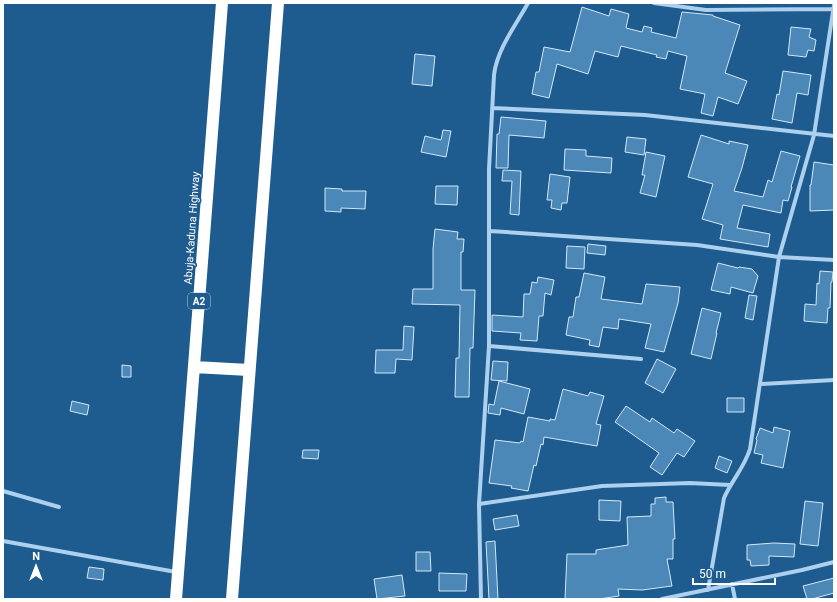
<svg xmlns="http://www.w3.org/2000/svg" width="837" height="602" viewBox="0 0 837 602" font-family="Roboto,sans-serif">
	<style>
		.building { fill: #4b87b7; stroke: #d2e8f9 }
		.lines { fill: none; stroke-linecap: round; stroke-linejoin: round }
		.street { stroke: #acd0ed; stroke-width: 4 }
		.highway { stroke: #fff; stroke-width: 12 }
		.labels { text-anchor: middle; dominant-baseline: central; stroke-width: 3.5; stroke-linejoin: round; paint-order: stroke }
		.shield { fill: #1e5b8e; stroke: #bccedd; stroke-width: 1 }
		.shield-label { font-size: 10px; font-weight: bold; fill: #fff }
		.street-label { font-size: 11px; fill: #fff; stroke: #1e5b8e }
	</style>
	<rect width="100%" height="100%" fill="#1e5b8e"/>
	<path class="building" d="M582 7 609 16 611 9 629 14 626 28 642 32 644 26 652 28 651 32 676 38 682 12 713 15V16L740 25 725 73 747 81 738 104 718 97 713 116 701 113 705 94 680 89 687 56 668 51 666 59 656 57 657 55 621 46 618 57 595 51 588 74 557 64 549 98 532 94 536 72H539L544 47 570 52Z
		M791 27 811 29 809 37 816 40 814 51 808 50 806 57 788 55Z
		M415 54 435 56 432 86 412 84Z
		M783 71 811 75 808 95 797 93 792 123 772 119 777 94 779 95Z
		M501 117 546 121 544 138 509 135 508 168H496L497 134H499Z
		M443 130 451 131 446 157 421 152 425 136 441 140Z
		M701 135 729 144V141L748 145 742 168 734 191 763 197 768 180 772 182 781 151 800 156 791 187H792L788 201 783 200 781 213 743 205 737 228 770 234 768 247 720 239 723 225 702 219 713 184 688 177Z
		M627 137 646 139 644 155 625 152Z
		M565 149 586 150V156L612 158 611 173 564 170Z
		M646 152 665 156 656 197 640 193 645 175H642Z
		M814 162 834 165V210L810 211V185H811Z
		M503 170 521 171 519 215 510 214 512 181H502Z
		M550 174 570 177 567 203H562L561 210 551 208 552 200H547Z
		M436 186H458L457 205 435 204Z
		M325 188 342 189V191H366L365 209 341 208V212L325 211Z
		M435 229 458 232 457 239H464L463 252H461V290H475L473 348H470L469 397H455L456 358H459L460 305 412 304 413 289H433V249Z
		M588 244 606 246 605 255 587 253Z
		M567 246 585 247 584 269 566 268Z
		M718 263 738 268 739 267 752 269 758 276 753 293 731 287 730 294 711 290Z
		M820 271 833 272 832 282H831L830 308H828L827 323 804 321 805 304 816 305 817 283 819 284Z
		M584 273 605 277 601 299 642 304 646 284 680 287 678 303 664 352 645 348 651 324 619 319 618 329 603 327 599 347 589 345 590 340 566 335 569 317H573L576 297H579Z
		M538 277 554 280 551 295 545 293 543 316H539L537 341 520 340 521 333 492 331V315L523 317 524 294H530L532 282 537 283Z
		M749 295 757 296 753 320 745 318Z
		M702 308 721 313 716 333H717L711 359 691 354Z
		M404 326 414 327 412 360 396 359 395 373H375L376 350H403Z
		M657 359 676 369 663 393 645 383Z
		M493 361 508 362 507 381 491 380Z
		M122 365 131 366V377H122Z
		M499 381 530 389 524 414 501 408 500 415 488 413 489 404 494 405Z
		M563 389 588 396 590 392 604 396 596 424 601 425 597 446 544 437 543 445 541 444 536 466 534 465 528 491 511 488 512 486 489 483 495 440 520 443 521 441 523 442 528 417 550 421V419L555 420Z
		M727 398H744V412H727Z
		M72 401 89 405 87 415 70 411Z
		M626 406 650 422 652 418 674 433 677 429 695 441 684 457 677 453 662 475 650 467 659 453 615 422Z
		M774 427 790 431 783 468 761 463 763 455 754 453 757 440 756 439 760 428 773 433Z
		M303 450H319L318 459 302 458Z
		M719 456 732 461 727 473 715 468Z
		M666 497V502H673L675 539H673V559H667L672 586 642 590 618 589 619 596 599 599H565L567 554H596V550L628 545 627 517 651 516V504H655V498Z
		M599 500 621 501 620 521 599 520Z
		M805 501 823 503 818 546 800 544Z
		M517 515 519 526 495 530 493 519Z
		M495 541 498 599H489L486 542Z
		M774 543 795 544 794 557 769 556V565L751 566 750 560H747V545Z
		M416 552H430L431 571H416Z
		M89 567 104 569 103 580 87 578Z
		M439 573 467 574 466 591H439Z
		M402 575 405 596 377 599 374 579Z
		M834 578V593L812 599H807L803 586Z"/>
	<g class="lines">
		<path class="street" d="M654 3 706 10 834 9
			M492 108 645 115 834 136
			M490 231 697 245 779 257 834 260
			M489 346 641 359
			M760 384 834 380
			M3 491 59 507
			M479 504 602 486 690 483 730 485
			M3 541 176 572
			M732 584 735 599
			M708 590 724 498C732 480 744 468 750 449L779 257 814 135 834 5
			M481 599 479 504 489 346V169L494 75C497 49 516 25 528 3
			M662 599 802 570 834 562"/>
		<path class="highway" d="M194 367 249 370
			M176 599 222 3
			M232 599 278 3"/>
	</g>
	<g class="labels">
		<rect class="shield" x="188" y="293" width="22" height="16" rx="3"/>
		<g class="shield-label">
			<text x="199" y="301">A2</text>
		</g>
		<g class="street-label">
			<text transform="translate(192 228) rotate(-86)">Abuja-Kaduna Highway</text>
		</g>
	</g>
	<rect width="837" height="602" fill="none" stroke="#ffffff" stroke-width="8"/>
	<g transform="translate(36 566)" stroke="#1e5b8e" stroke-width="3" paint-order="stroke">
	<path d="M0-3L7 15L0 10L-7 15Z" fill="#ffffff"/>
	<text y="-6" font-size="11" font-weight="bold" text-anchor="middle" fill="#ffffff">N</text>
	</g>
	<path d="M693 578v6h82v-6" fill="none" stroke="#ffffff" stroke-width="2"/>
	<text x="699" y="578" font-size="12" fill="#ffffff" stroke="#1e5b8e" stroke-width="3" paint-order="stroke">50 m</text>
</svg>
